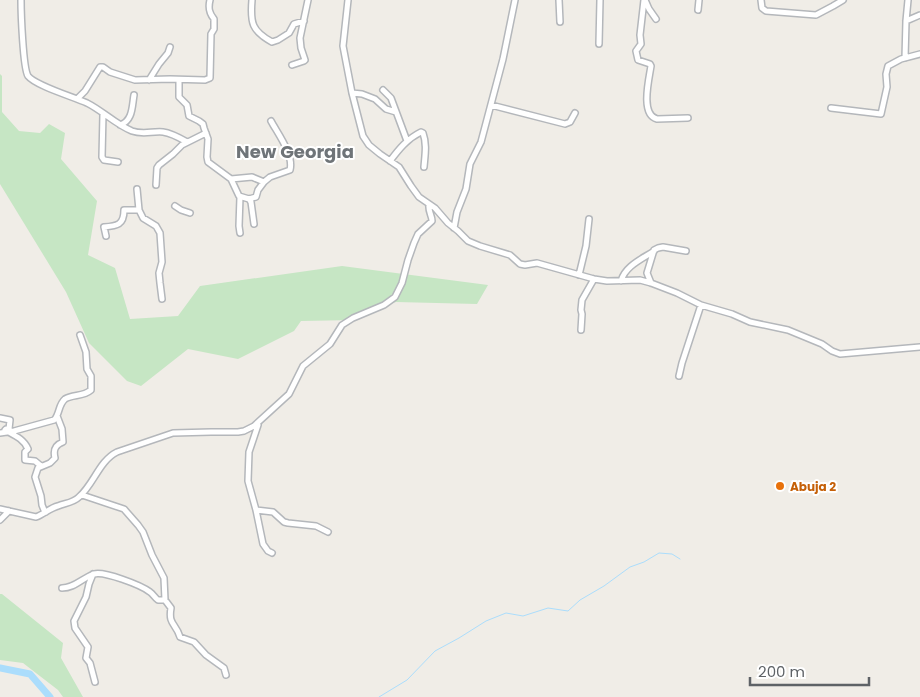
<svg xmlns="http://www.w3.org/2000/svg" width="920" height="697" viewBox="0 0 920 697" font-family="Poppins,sans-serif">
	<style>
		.green { fill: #c6e6c4 }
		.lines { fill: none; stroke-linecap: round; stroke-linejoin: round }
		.stream { stroke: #abddfc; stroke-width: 1 }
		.river { stroke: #abddfc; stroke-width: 7 }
		.minor-casing { stroke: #b4b7bb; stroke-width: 8 }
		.minor { stroke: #fff; stroke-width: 5 }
		.food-dot { fill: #e8710a; stroke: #fff; stroke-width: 2 }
		.labels { text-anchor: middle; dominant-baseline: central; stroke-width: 4; stroke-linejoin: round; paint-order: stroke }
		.food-label { font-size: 12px; font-weight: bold; fill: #c56008; stroke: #fff; text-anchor: start }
		.district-label { font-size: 18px; font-weight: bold; fill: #6f7478; stroke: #fff }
	</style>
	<rect width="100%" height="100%" fill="#f0ede7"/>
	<path class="green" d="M0 74 2 76V112L19 131 40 133 49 124 65 133 61 159 97 201 88 255 115 268 130 319 178 316 200 286 342 266 488 285 477 304 396 302 368 311 354 320 301 321 294 331 238 359 188 349 141 386 127 381 89 343 66 292 0 184Z
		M0 594H2L63 643 61 658 83 697H63L58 690 23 663 0 660Z"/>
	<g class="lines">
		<path class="stream" d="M379 697 407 680 435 651 459 638 486 621 506 613 523 616 548 608 568 611 580 600 604 586 630 567 644 562 659 553 672 554 680 559"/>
		<path class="river" d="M0 668 30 674 50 697"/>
		<defs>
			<path id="minor" d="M21 0C21 12 23 68 28 76 36 86 74 97 87 103 103 111 115 124 132 131 143 135 152 131 163 132 171 133 180 138 187 142
				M252 0C250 23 252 31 272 42L278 40 289 33 294 24 304 21
				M348 0 343 46 352 93 363 136 369 145 380 154 399 167 411 186 419 197 435 208 448 223 458 231 468 241 480 246 510 255 520 264 525 265 537 263 594 279 607 281 640 280 651 283 677 293 701 305 732 314 750 322 788 330 822 344 832 351 840 354 920 347
				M559 0 560 22
				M644 0 640 35 641 44 636 51 638 60 650 64 651 66C649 79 640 115 657 119L688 118
				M645 0 649 9 656 19
				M761 0 762 8 766 11 816 15 833 6 843 0
				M698 10 699 0
				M906 21 920 15
				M599 44 600 0
				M905 58 906 21 908 0
				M292 65 304 61 305 60 301 48 300 38 308 0
				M149 80 159 64 168 53 170 47
				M179 80V97L187 105 189 116 199 121 203 124 204 128 208 139 207 157 208 162 231 179 252 177 264 182 270 177 290 170C294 155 278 134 271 121
				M383 90 391 98 407 141
				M352 93 362 94 375 99 386 109 396 112
				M77 99 85 91 100 67H103L110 72 135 80 170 79 205 80 210 78 211 34 214 29V19C209 13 208 8 210 0
				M491 105 565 124 570 122 575 113
				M831 108 881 114 887 87 886 74 888 66 901 59 920 54
				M103 114 102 157 104 160 118 162
				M120 125C133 121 132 106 134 95
				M390 161C399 149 407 139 421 132L423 133C427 144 425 155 424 167
				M231 179 239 196 249 199 256 197 258 190 264 182
				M156 185 157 168 159 165 173 154 182 145 206 133
				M137 189 139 210
				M240 197 239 226 240 233
				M249 199 251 202 254 224
				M175 206 181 210 190 213
				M454 228 457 212 466 189 470 164 481 142 503 59 515 0
				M106 236 104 227C117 226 124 225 124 210H139L143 218 156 226 160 233 162 262 159 273 160 283 162 299
				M579 275 586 246 589 219
				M621 281C625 266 642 259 654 251
				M651 283 647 273 654 250 658 248 663 247 686 251
				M581 330 582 314 581 310 582 300 594 279
				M679 376 682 363 701 305
				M0 418 10 420 9 429H6L5 430C14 435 24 439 28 449L25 452V460L35 461 41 466
				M258 425 249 452 248 481 256 510 263 544 268 551 272 553
				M0 433 14 431 54 420C60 414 58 405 65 399 73 394 83 397 91 390V376L87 369 86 352 80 335
				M82 495 124 509 138 525 143 532 152 555 164 578 165 600 171 608C168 625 176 623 180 637L194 642 206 655 224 668 226 675
				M0 509 36 517C44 514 50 508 58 506 65 503 73 503 79 497 94 484 99 461 117 452L173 433 211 432H238L244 431 254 426 289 394 303 366 330 344 342 325 353 318 384 305 395 297 402 283 408 260 414 243 418 234 432 221C432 215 428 212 429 204
				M256 510 273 512 284 522 288 523 316 526 328 532
				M46 512 44 510 42 505 41 496 35 477 38 468 50 463 55 458C53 450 55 445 63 442L62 429 57 416
				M0 520 9 511
				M93 574 89 584 86 597 74 621 75 628 88 647 86 658 90 663 95 682
				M62 588C75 588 82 578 94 574 104 571 141 585 150 592 153 594 155 598 158 600H165"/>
		</defs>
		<use href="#minor" class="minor-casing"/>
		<use href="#minor" class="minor"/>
	</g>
	<circle class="food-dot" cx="780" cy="486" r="5"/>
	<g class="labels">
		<g class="food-label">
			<text x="790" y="486">Abuja 2</text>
		</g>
		<g class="district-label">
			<text x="295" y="151">New Georgia</text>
		</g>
	</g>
	<path d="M750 677v8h119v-8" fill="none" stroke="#5e6266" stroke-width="2.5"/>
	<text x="758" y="677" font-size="15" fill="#5e6266" stroke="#ffffff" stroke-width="4" paint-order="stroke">200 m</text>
</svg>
